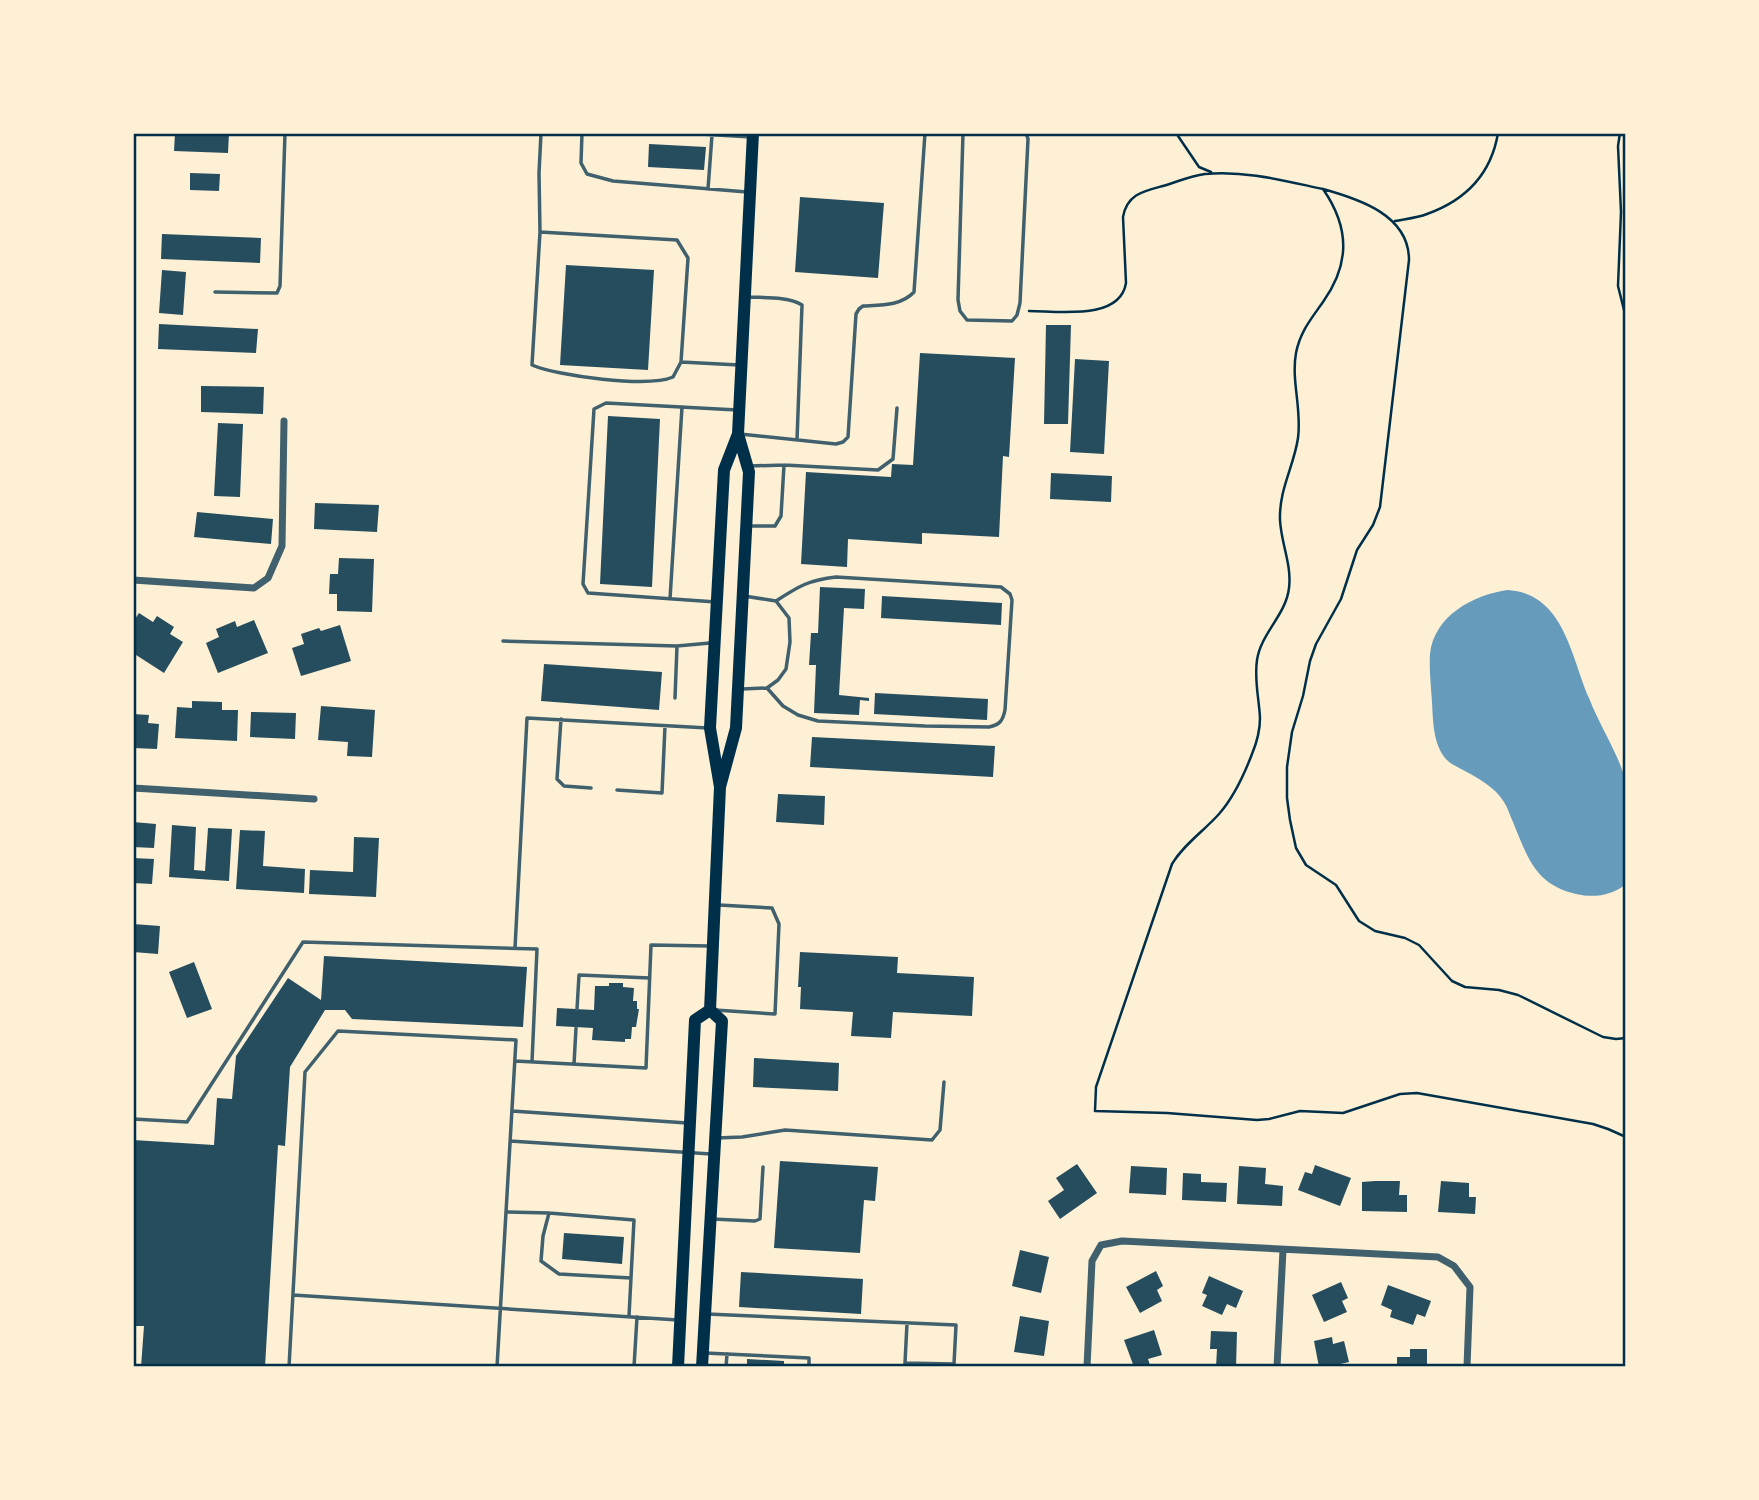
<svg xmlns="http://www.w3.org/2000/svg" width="1759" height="1500" viewBox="0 0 1759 1500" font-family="'Exo 2',sans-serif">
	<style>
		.water { fill: #669bbc }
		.building { fill: #264d5e }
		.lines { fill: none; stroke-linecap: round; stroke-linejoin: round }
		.path { stroke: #003049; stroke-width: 2.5 }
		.service { stroke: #3f606c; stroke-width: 3.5 }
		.minor { stroke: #3f606c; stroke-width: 7 }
		.primary { stroke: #003049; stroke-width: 12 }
		.neatline { fill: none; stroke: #003049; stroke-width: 2.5 }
	</style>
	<rect width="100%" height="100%" fill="#fdf0d5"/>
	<path class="water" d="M1507 590C1564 593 1571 657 1589 698 1600 727 1618 752 1626 782V884C1611 896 1594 898 1576 894 1535 885 1527 856 1513 822 1510 816 1508 808 1504 802 1495 787 1478 778 1463 770 1456 766 1450 764 1445 758 1433 743 1433 720 1432 702 1431 686 1429 669 1430 654 1434 616 1473 595 1507 590Z"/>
	<path class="building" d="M175 133H229L228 153 174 151Z
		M649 144 706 147 704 170 648 167Z
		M190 173 220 174 219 191 190 190Z
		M800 197 884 203 878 278 795 272Z
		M162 234 261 238 260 263 161 259Z
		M566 265 654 270 648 370 560 365Z
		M162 270 186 272 183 315 159 313Z
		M159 324 258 329 256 353 158 349Z
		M1046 325H1071L1068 424H1044Z
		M920 353 1015 358 1009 457 1003 456 999 537 922 533V544L848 539 847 567 801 564 806 472 891 477 892 464 913 465Z
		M1075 359 1109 361 1104 454 1070 452Z
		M201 386 264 387 263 414 201 412Z
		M608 416 660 419 652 587 600 584Z
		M218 423 243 424 240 497 214 496Z
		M1051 473 1112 476 1111 502 1050 499Z
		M315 503 379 505 377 532 314 529Z
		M197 512 273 519 271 544 194 537Z
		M339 558 374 559 372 612 337 611V594H329L330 574H338Z
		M820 587 865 589 864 609 844 608 839 695 869 698V701L860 700 859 715 814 713 816 665H809L811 633H818Z
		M882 596 1002 603 1001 625 881 618Z
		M139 613 153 622 157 616 174 627 170 634 183 642 164 673 133 653V622Z
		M254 620 268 653 218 673 206 643 219 637 216 629 235 621 237 627Z
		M340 625 351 661 301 676 292 648 304 644 301 634 319 628 321 631Z
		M544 664 662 672 659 710 541 701Z
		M875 693 988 699 987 720 874 714Z
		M192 701 222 702V710H238L237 741 175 738 177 707 192 708Z
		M321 706 375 710 372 757 347 756 348 742 318 740Z
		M251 712 296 713 295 739 250 737Z
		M133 714 149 715 148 723 159 724 157 749 133 748Z
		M812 737 995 746 993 777 810 767Z
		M778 794 825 796 824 825 776 822Z
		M133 822 156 824 154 848 133 847Z
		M172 825 196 827 194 870 205 871 208 828 232 829 229 881 169 877Z
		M240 830 265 831 263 866 305 869 304 893 236 889Z
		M354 837 379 838 376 897 309 894 310 870 353 872Z
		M133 858 154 859 152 884 133 883Z
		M133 924 160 926 158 954 133 952Z
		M800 952 898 957 897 973 974 977 972 1016 893 1012 891 1038 851 1036 853 1012 800 1009 801 987H798Z
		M324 956 527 967 523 1027 352 1019 345 1010H325L290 1067 285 1146 278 1145 265 1367H141L144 1326H133V1140L214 1145 217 1098 232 1099 236 1056 288 978 321 1000Z
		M194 962 212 1009 187 1018 169 972Z
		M609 983H623V987L634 988 633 1001H637V1009H639L636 1027H632L631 1039H625V1042L592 1040 593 1028 556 1026 557 1008 594 1010 595 986H609Z
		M754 1058 839 1063 838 1091 753 1087Z
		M780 1161 878 1167 875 1201 864 1200 860 1253 774 1248Z
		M1077 1164 1097 1193 1060 1219 1048 1201 1064 1190 1056 1178Z
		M1315 1165 1351 1178 1340 1206 1298 1190 1305 1172 1312 1174Z
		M1131 1166 1167 1168 1166 1195 1129 1193Z
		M1239 1166 1266 1168 1265 1184 1283 1186 1282 1206 1237 1204Z
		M1183 1173 1201 1174V1182L1227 1183 1226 1202 1182 1200Z
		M1375 1181H1400L1399 1195H1407V1212L1362 1211V1182Z
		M1441 1181 1469 1183V1197H1476L1475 1214 1438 1212Z
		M564 1233 624 1237 622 1264 562 1259Z
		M1020 1250 1049 1257 1041 1293 1012 1286Z
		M1156 1271 1163 1286 1157 1290 1162 1301 1140 1313 1126 1287Z
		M741 1272 863 1279 861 1314 739 1307Z
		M1209 1276 1243 1291 1236 1308 1227 1304 1222 1315 1202 1306 1207 1295 1202 1293Z
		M1341 1282 1348 1298 1342 1301 1347 1312 1324 1322 1312 1295Z
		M1388 1285 1431 1301 1425 1317 1417 1314 1413 1325 1390 1317 1392 1310 1381 1305Z
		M1020 1316 1049 1321 1044 1356 1014 1352Z
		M1154 1330 1162 1355 1148 1359 1150 1365 1134 1367 1124 1340Z
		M1211 1331 1237 1332 1236 1367H1216L1217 1349H1210Z
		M1332 1337 1333 1344 1344 1341 1349 1362 1336 1365 1337 1367H1319L1314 1341Z
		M1410 1349H1427V1367H1397V1357H1410Z
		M747 1359 784 1361V1367H747Z"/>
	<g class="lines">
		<path class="path" d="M1176 133 1199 167 1211 172
			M1620 133 1618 146 1621 212 1618 286 1626 318
			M1323 189C1359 199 1409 215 1409 260L1380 507 1373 525 1357 550 1341 599 1316 644 1310 661 1303 696 1292 732 1287 767V798L1290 820 1296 848 1306 865 1336 885 1359 921 1375 931 1405 938 1419 945 1452 981 1465 987 1499 990 1518 995 1603 1037 1616 1039 1626 1038
			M1395 221C1405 219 1417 218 1427 214 1466 200 1491 175 1498 133
			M1029 311C1058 311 1120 321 1126 283L1123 217C1127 194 1144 191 1163 186 1177 182 1190 176 1205 174 1245 170 1285 181 1323 189 1350 228 1350 264 1323 302 1311 319 1300 332 1296 353 1291 381 1302 409 1298 438 1294 466 1279 489 1280 520 1281 543 1292 565 1289 588 1286 615 1261 633 1257 660 1254 680 1259 698 1260 718 1260 730 1257 742 1252 754 1244 775 1234 797 1219 814 1204 831 1184 844 1172 864L1096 1087 1095 1111 1167 1113 1257 1120 1269 1119 1300 1111 1343 1113 1400 1094 1417 1093 1593 1124 1608 1129 1626 1137"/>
		<path class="service" d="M582 133 581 163 587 174 613 181 747 192
			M683 133 751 137
			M963 133 958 300 960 311 967 320 1012 321 1017 315 1020 303 1028 139 1026 133
			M708 189 712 135
			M540 232 539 173 541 133
			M215 292 277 293 280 286 285 133
			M747 297C763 298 788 296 802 305L797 440
			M681 362 673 377C648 388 557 376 532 365L540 232 677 240 688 258 681 362 739 365
			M740 434 836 444 843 442 848 437 856 314 859 309 863 306C881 305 901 306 914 292L925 133
			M784 465 878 470 893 459 897 408
			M748 526H775L781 516 784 465 749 466
			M670 599 682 407
			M716 602 588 593 583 584 594 409 606 403 737 410
			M503 641 677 646 710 643
			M767 688 783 706 798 715 818 721 925 726 989 727C1000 725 1003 720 1005 710L1012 600 1010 594 1001 587 836 577C809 580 799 586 776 601
			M742 689 767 688 778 680 786 669 790 642 789 618 776 601 744 596
			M675 698 677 646
			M561 719 557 779 564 786 591 788
			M617 790 662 793 665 726
			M515 948 527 718 708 728
			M577 1009 579 975 650 978
			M715 1010 775 1014 779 924 772 908 719 905
			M515 1061 646 1068 651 945 709 946
			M574 1064 576 1028
			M512 1111 687 1123
			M133 1119 187 1122 303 942 537 949 532 1062
			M717 1138 742 1137 785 1130 932 1140 940 1130 944 1082
			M510 1141 711 1154
			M506 1212 549 1213 634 1220 629 1316
			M549 1213 543 1236 541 1261 559 1274 631 1278
			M712 1219 755 1221 760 1219 763 1167
			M293 1295 678 1320
			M707 1314 956 1325 954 1364
			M705 1353 809 1358V1367
			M905 1363 907 1323
			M289 1367 305 1072 338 1031 516 1040 497 1367
			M634 1367 637 1317
			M726 1367 727 1354
			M905 1367V1363L954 1364 953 1367"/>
		<path class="minor" d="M133 580 254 588 268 578 282 546 284 421
			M133 788 314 799
			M1087 1367 1092 1261 1101 1245 1122 1241 1438 1257 1454 1266 1470 1287 1467 1367
			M1277 1367 1283 1250"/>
		<path class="primary" d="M720 787 710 728 724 470 738 434 753 133
			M710 1010 720 787 736 728 749 472 738 434
			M678 1367 695 1020 710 1010
			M702 1367 722 1021 710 1010"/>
	</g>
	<rect width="1759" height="1500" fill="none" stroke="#fdf0d5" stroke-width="270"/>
	<rect x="135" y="135" width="1489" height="1230" class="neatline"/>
</svg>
